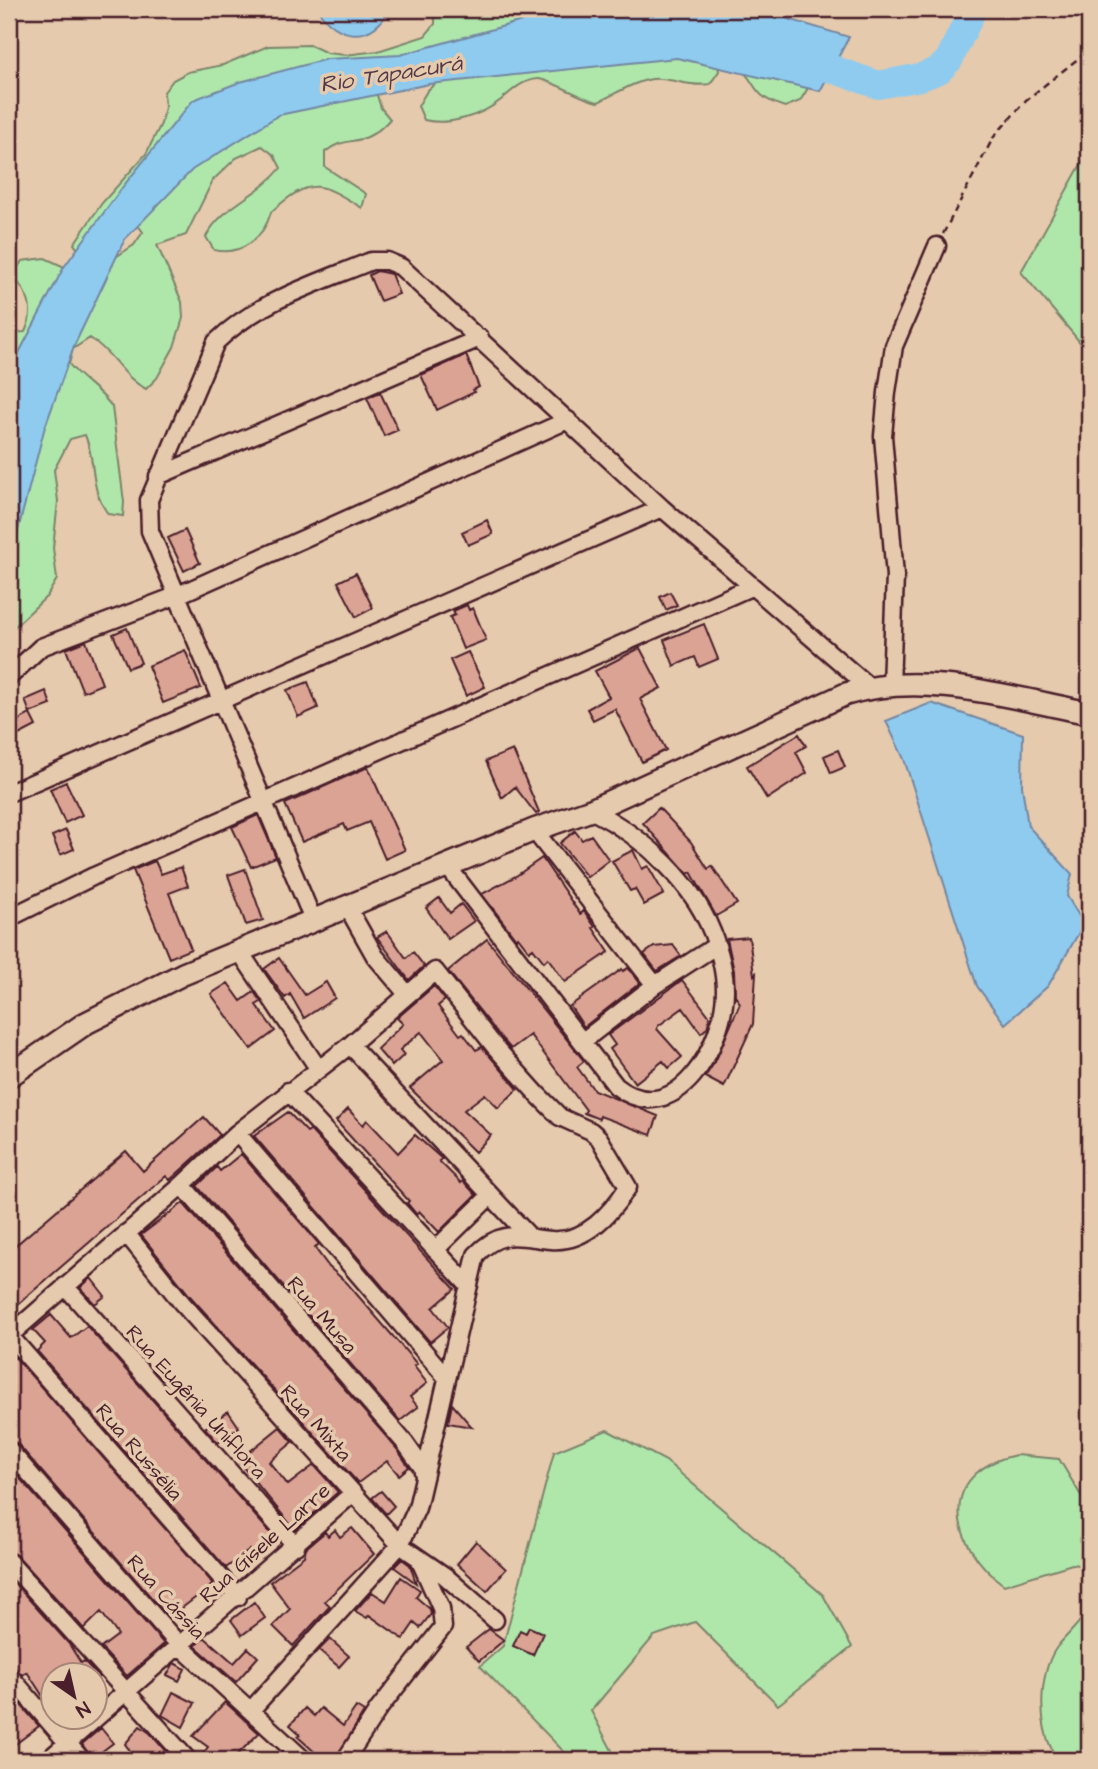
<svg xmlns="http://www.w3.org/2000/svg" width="1098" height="1769" viewBox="0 0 1098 1769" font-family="'Architects Daughter',sans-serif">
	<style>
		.green { fill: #afe7ab; stroke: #7c836b; stroke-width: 2 }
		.water { fill: #8fcbef; stroke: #7386a1; stroke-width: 2 }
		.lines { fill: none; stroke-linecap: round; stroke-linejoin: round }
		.river { stroke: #8fcbef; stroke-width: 28 }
		.building { fill: #daa394; stroke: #4a1f2b; stroke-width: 2 }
		.minor-casing { stroke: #4a1f2b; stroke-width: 21 }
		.secondary-casing { stroke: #4a1f2b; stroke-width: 26 }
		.path { stroke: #4a1f2b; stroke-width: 2.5; stroke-dasharray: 7 5; stroke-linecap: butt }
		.minor { stroke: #e5caad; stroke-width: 16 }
		.secondary { stroke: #e5caad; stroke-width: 21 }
		.labels { text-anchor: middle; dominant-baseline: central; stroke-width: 7; stroke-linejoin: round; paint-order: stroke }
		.street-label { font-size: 21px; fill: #4a1f2b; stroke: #e5caad }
		.water-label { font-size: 23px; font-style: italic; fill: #543948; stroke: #e5caad }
	</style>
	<rect width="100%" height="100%" fill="#e5caad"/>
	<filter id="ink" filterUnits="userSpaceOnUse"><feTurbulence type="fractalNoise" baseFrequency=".0143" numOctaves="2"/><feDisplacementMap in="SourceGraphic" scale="14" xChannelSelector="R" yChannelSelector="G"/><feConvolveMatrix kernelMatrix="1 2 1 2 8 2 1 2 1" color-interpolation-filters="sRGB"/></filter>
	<g filter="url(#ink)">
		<path class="green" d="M435 9H540L542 26 577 17 584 9H769L787 21 808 88 800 101 785 107C748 95 759 82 737 66 731 62 723 59 716 56L719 71 710 84C691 87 678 80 660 79 641 77 615 94 598 102 581 99 548 78 538 79 522 80 512 91 501 100 481 116 449 126 424 120L418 106 427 91 441 78 376 92 381 108 390 119C362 151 348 133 325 152V167L366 194 362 208C320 182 312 176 271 212 264 238 241 256 214 250L206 237C221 206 260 195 281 168L274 155 262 146 236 158 213 180 186 235 157 245 182 302 183 318 174 347 157 378 146 389C122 377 113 352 90 338L73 349 69 364C82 381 100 389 112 407L124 502 123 516 108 514C88 486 97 463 85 435L70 439 54 470 58 501 53 548 57 579 47 596 9 632V333L25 332C36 308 28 295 13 275L22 261 45 258 73 271 105 264 134 245 143 232 134 220 83 256 74 244 102 203 146 154 161 124 165 107 164 92 173 80 188 72 223 65 268 46 310 45 327 53 345 55 378 51 425 36 435 24Z
			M1089 150V353L1021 272Z
			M607 1430 666 1461 823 1595 852 1647 778 1705 695 1622 654 1636 591 1711 617 1760H572L480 1666 503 1646 554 1452Z
			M1016 1455 1059 1459 1089 1509V1570L1087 1566 1072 1564 1004 1585C949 1545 936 1472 1016 1455Z
			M1089 1605V1760H1059C1037 1736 1037 1674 1057 1647 1068 1633 1083 1622 1089 1605Z"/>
		<path class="water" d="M317 9H390C370 45 338 39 317 9Z
			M600 9H755L849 37 820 91 677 58 429 84 279 115 192 170 125 239 74 346 44 430 16 538 9 553 11 368 64 267 124 185 193 100 240 82 327 59 400 55 547 14Z
			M931 703 1023 734 1022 786 1028 826 1072 874 1067 896 1084 924 1048 986 1005 1024 977 986 904 759 886 721Z"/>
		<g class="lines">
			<path class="river" d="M795 56 878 85 921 77 939 70 949 60 973 9"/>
		</g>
		<path class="building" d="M377 271 391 274 399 294 380 301 369 275Z
			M466 355 479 387 473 390 475 392 437 410 421 375Z
			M380 392 398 430 384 436 367 398Z
			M487 520 493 534 468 545 462 532Z
			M185 530 200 563 184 571 168 538Z
			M356 573 373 608 356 617 338 582Z
			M670 592 677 605 666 610 660 597Z
			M467 605 469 610 473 608 486 640 463 649 450 617 455 615 453 611Z
			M704 624 718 659 699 667 695 657 674 666 664 640Z
			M127 628 141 663 128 668 113 634Z
			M86 641 102 684 83 692 66 649Z
			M640 648 661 688 640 699 666 750 642 762 615 709 593 720 587 709 609 697 595 671Z
			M185 650 201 688 163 703 148 666Z
			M468 652 485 687 466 696 450 660Z
			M308 682 318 708 298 717 287 690Z
			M46 691 51 705 30 713 25 700Z
			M30 714 36 726 9 740V725Z
			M799 734 806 746 796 752 807 773 767 799 747 766Z
			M513 750 539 812 536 814 515 787 502 798 486 761Z
			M838 750 845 767 831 773 824 756Z
			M368 767 405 850 385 859 369 822 347 831 344 824 302 842 285 804Z
			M66 782 82 815 65 823 50 789Z
			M659 808 691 842 708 869 712 866 737 904 716 916 691 872 688 874 643 823Z
			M258 815 276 857 251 867 232 827Z
			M66 830 74 849 60 855 52 836Z
			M575 831 582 840 591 835 609 860 587 877 560 843Z
			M633 850 642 869 648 866 664 894 644 905 635 889 630 891 612 861Z
			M542 858 580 914 584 911 595 927 593 928 609 952 565 982 548 958 544 962 533 948 529 951 518 937 516 939 482 894 516 876Z
			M155 861 161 874 181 867 188 886 169 893 191 949 169 958 133 870Z
			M245 869 263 920 246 925 228 875Z
			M439 898 450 913 461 904 474 921 448 939 426 908Z
			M387 931 406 958 413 952 424 966 409 980 377 937Z
			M749 937 754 975 756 973 753 1024 724 1087 705 1077 716 1060 740 1003 735 996 734 971 727 939Z
			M487 939 584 1061 577 1067 594 1090 658 1116 651 1135 600 1116 599 1119 584 1113 586 1110 530 1035 511 1049 503 1040 448 971Z
			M673 945 681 956 657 971 644 954 654 947Z
			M279 958 305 995 326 982 335 998 304 1018 290 994 285 998 264 969Z
			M628 968 640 983 584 1027 570 1006 622 969 623 971Z
			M682 980 710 1017 707 1028 701 1033 683 1008 658 1026 657 1029 682 1057 669 1068 663 1061 635 1083 610 1049 615 1045 608 1035Z
			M228 983 241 1001 254 992 261 1002 256 1005 275 1031 251 1049 211 994Z
			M434 986 445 1000 438 1006 460 1035 463 1033 476 1050 482 1047 518 1089 498 1108 485 1094 464 1110 491 1135 475 1152 410 1088 443 1060 421 1032 400 1050 404 1055 392 1066 377 1049 403 1024 397 1018Z
			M348 1109 363 1125 367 1120 398 1153 415 1135 442 1159 439 1161 461 1183 463 1181 476 1195 439 1232 419 1211 416 1214 407 1203 409 1201 336 1121Z
			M288 1112 307 1132 310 1130 455 1289 433 1308 448 1327 430 1342 254 1136Z
			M204 1117 220 1135 170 1180 166 1176 9 1312V1251L126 1151 143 1171Z
			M241 1154 319 1244 315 1248 329 1267 347 1283 417 1364 414 1366 427 1383 410 1397 418 1407 400 1421 197 1186 217 1167 220 1171Z
			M183 1203 397 1449 409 1467 399 1475 387 1461 358 1483 190 1296 141 1235Z
			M91 1278 105 1296 95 1304 80 1288Z
			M51 1315 71 1338 87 1326 274 1537 253 1554 250 1550 226 1568 37 1351 45 1343 33 1330Z
			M15 1357 210 1580 212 1585 169 1618 17 1443 9 1440V1362Z
			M452 1404 472 1427 448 1423Z
			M228 1411 239 1427 218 1443 205 1428Z
			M280 1427 293 1442 269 1462 288 1485 314 1465 338 1492 295 1530 238 1461Z
			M9 1466 164 1644 127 1676 101 1648 118 1635 101 1612 84 1629 17 1555 9 1552Z
			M381 1491 394 1506 386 1514 372 1498Z
			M352 1528 374 1554 325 1601 330 1606 293 1646 273 1626 290 1609 270 1582 304 1556 306 1548 325 1532 328 1536 335 1530 340 1537Z
			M476 1541 506 1569 487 1591 457 1564Z
			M402 1559 410 1565 416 1583 394 1567Z
			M9 1577 69 1644 81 1663 84 1661 99 1677 94 1680V1675H52V1710L27 1672 23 1675 9 1663Z
			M401 1577 420 1590 416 1597 430 1609 431 1614 420 1628 414 1623 403 1639 369 1615 367 1618 355 1611 372 1592 386 1601Z
			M254 1602 265 1618 242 1635 231 1620Z
			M529 1627 543 1633 533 1655 513 1646 520 1630 526 1633Z
			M489 1629 504 1640 479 1661 466 1647Z
			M204 1637 234 1663 248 1648 258 1657 236 1682 195 1646Z
			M330 1639 349 1656 339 1667 319 1650Z
			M174 1663 185 1669 179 1681 167 1675Z
			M9 1691 39 1726 9 1749Z
			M173 1692 195 1703 183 1727 162 1715Z
			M225 1702 259 1733 232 1760H198L208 1747 193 1736Z
			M356 1707 364 1712 335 1760H326L318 1755 298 1737 300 1734 290 1725 305 1708 314 1716 321 1708 343 1726Z
			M140 1726 150 1733 173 1760H137L125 1744Z
			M101 1728 113 1743 92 1759 82 1744Z"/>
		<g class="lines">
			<defs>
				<path id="minor" d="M158 476 480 338
					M9 677 41 647 178 595 568 420
					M891 686 895 576 883 436 887 392 894 346 937 246
					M9 793 662 508
					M534 830 655 985
					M448 867 616 1086C676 1133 725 1043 725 990 725 976 721 956 716 943 697 884 644 837 591 810
					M348 908 375 956 407 994
					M9 918 94 876 751 587
					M314 922 150 531 149 500 216 342C258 301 318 283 371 261H387L401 267 662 508 869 687
					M240 952 318 1068
					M583 1041 655 985 717 945
					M350 1045 527 1234
					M288 1091 469 1286
					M237 1133 447 1378
					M182 1185 405 1443 422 1467 424 1476
					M126 1233 182 1303 400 1545 445 1576 495 1620
					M435 1250 490 1196
					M65 1286 296 1546
					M9 1335 238 1597
					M9 1336 182 1185 237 1133 350 1045 435 971 495 1047 538 1095 560 1117 591 1131 599 1138 628 1187C611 1213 586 1243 551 1240 519 1237 501 1228 476 1255L417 1508 400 1545 252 1709
					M9 1450 180 1646 304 1760
					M9 1562 188 1760
					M9 1675 82 1760
					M48 1760 352 1494
					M345 1760 378 1710 443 1627 441 1608 420 1561"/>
				<path id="secondary" d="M9 1076 86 1023 183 974 534 830 591 810 846 694C924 670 1012 698 1089 713"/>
			</defs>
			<use href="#minor" class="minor-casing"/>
			<use href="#secondary" class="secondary-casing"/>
			<path class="path" d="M943 234 993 138 1026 100 1089 50"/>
			<use href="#minor" class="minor"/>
			<use href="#secondary" class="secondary"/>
		</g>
	</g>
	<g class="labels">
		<g class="street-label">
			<text transform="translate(322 1315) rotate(49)">Rua Musa</text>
			<text transform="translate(196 1402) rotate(48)">Rua Eugênia Uniflora</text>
			<text transform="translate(316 1423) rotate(48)">Rua Mixta</text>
			<text transform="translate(139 1452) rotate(49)">Rua Russélia</text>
			<text transform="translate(265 1543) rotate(-42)">Rua Gisele Larre</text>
			<text transform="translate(166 1597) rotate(48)">Rua Cássia</text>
		</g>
		<g class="water-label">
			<text transform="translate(391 74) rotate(-9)">Rio Tapacurá</text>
		</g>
	</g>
	<rect width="1098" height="1769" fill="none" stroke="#e5caad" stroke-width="35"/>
	<rect x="18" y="18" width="1063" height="1734" fill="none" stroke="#4a1f2b" stroke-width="2.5" filter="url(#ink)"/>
	<g transform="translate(74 1696) rotate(146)"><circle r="33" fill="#e5caad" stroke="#a78679" stroke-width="2"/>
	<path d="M0-5L12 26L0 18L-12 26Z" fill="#4a1f2b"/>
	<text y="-10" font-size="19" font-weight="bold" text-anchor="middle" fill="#4a1f2b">N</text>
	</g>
</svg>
